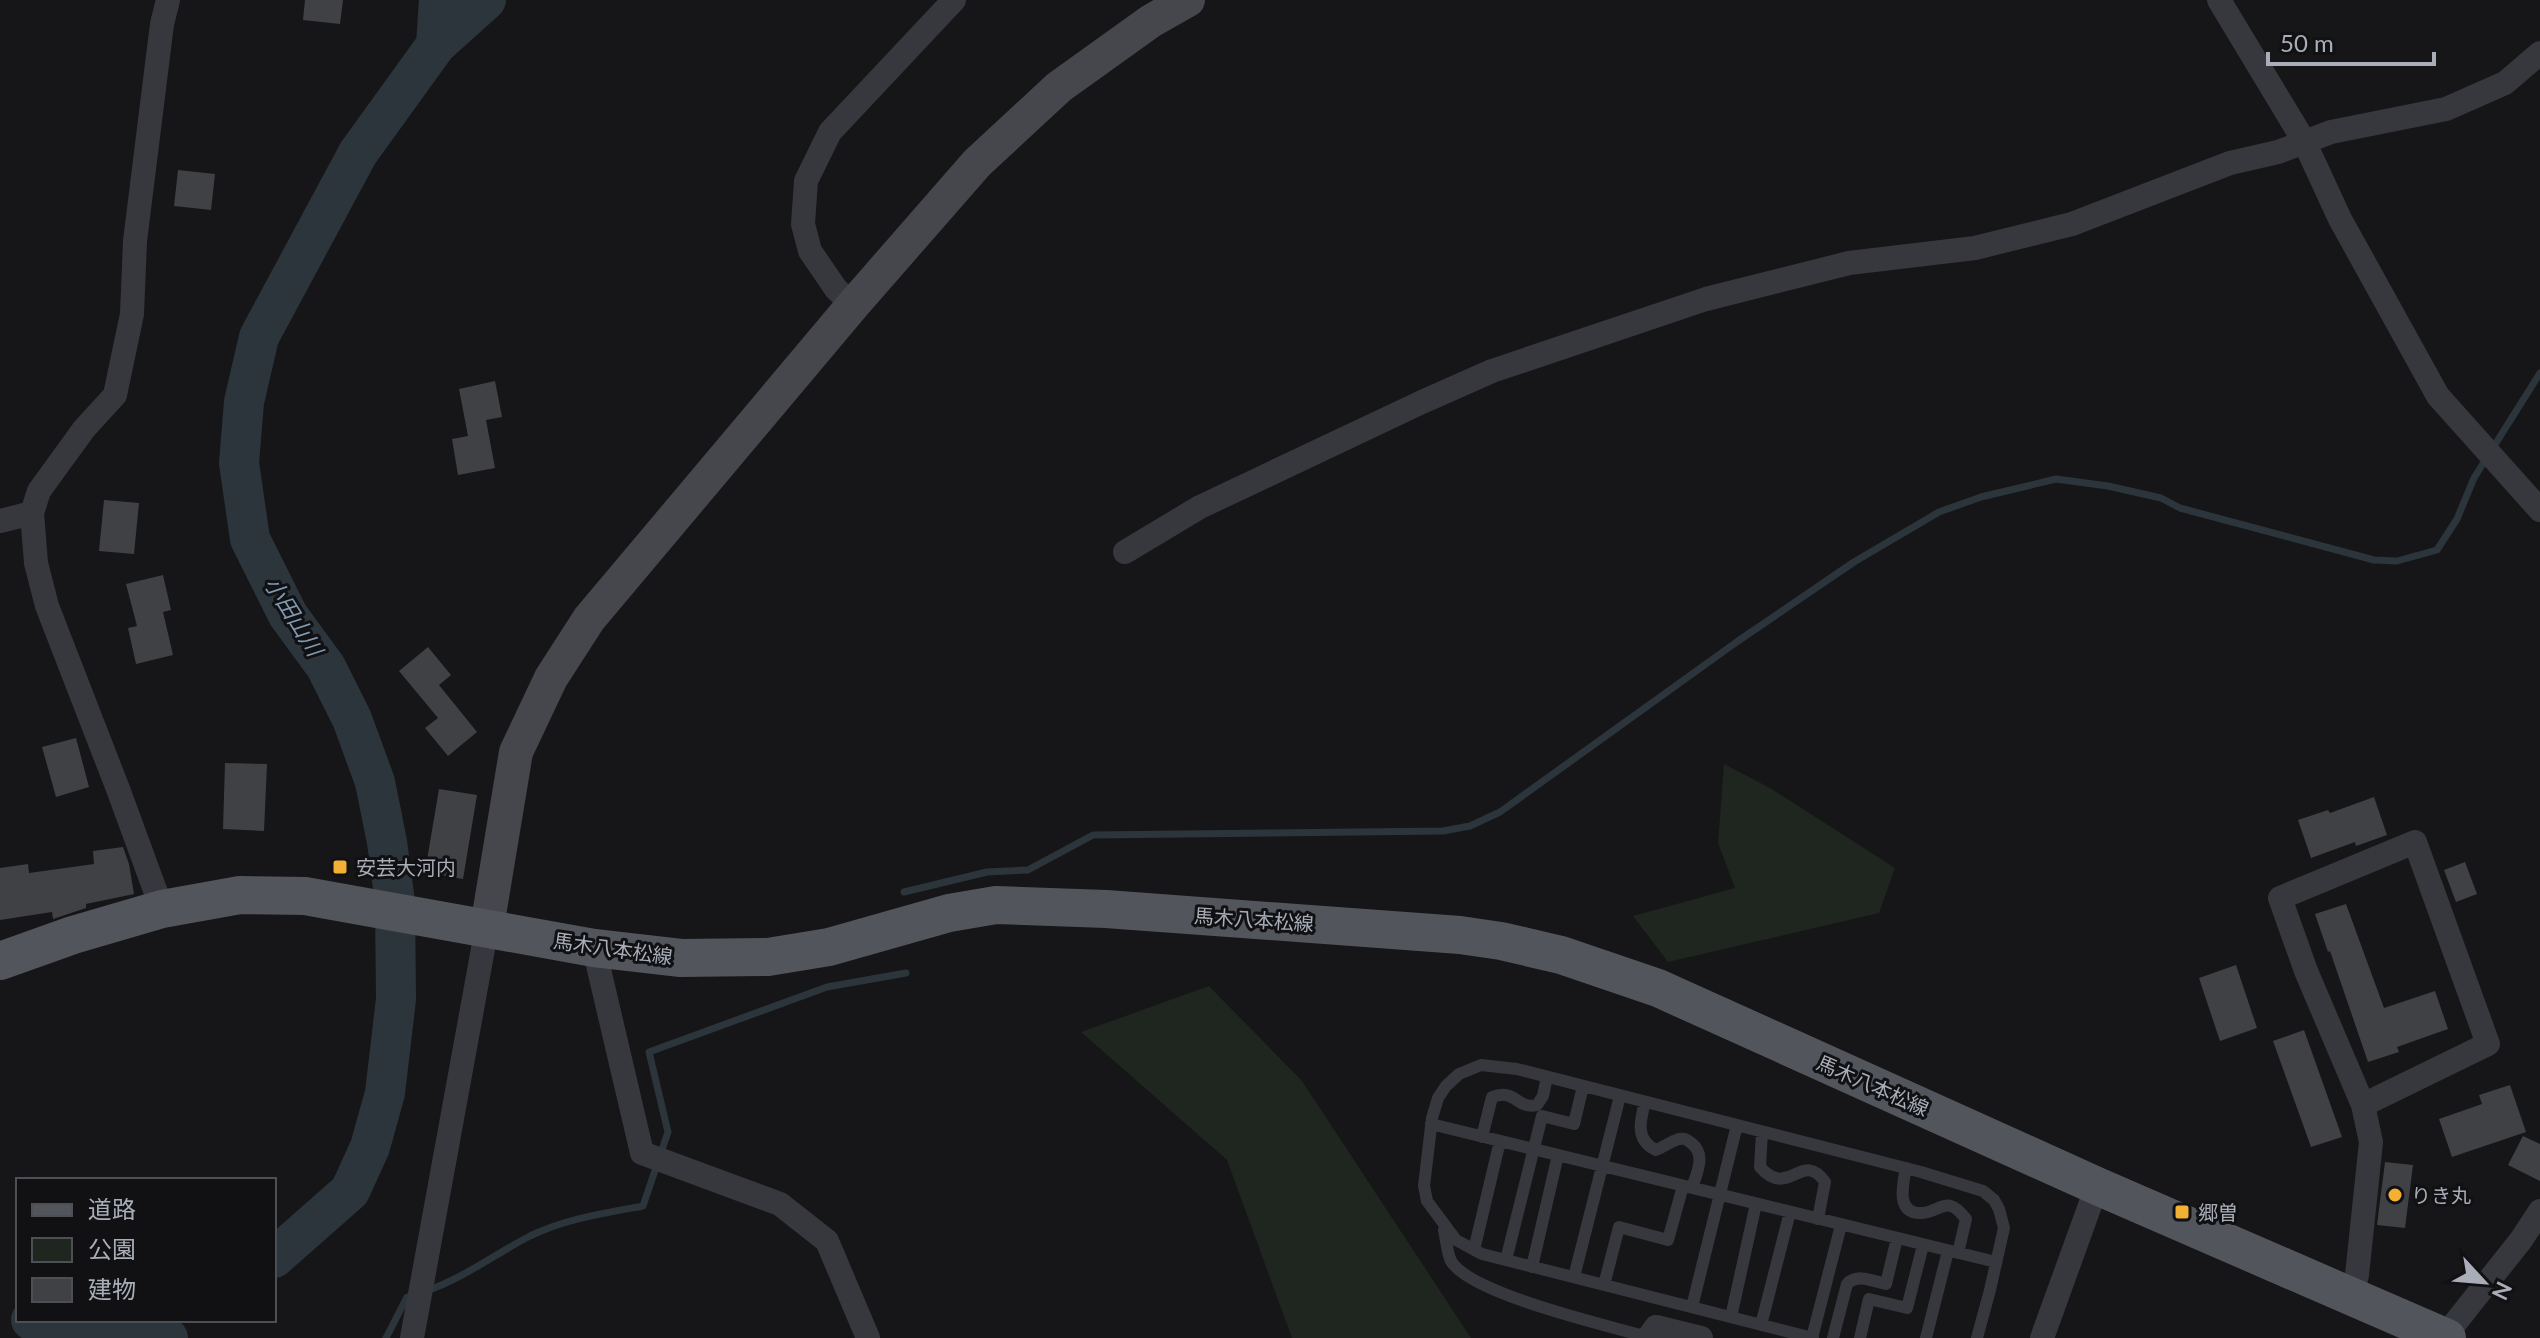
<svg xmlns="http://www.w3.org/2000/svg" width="2540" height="1338" viewBox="0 0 2540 1338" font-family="Lato,'Noto Sans JP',sans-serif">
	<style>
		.green { fill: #1e261f }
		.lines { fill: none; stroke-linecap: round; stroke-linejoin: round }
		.stream { stroke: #2c353c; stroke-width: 7 }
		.river { stroke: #2c353c; stroke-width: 40 }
		.building { fill: #404145 }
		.lane { stroke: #37383d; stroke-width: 12 }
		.street { stroke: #37383d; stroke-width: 24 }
		.secondary { stroke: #45474d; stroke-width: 34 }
		.primary { stroke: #53555c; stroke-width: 38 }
		.poi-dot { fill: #f2b134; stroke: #111113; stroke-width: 3 }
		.labels { text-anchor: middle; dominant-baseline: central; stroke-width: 6; stroke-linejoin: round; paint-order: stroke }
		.poi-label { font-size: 20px; fill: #a8adb8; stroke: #111113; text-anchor: start }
		.street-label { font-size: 20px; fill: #a8adb8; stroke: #111113 }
		.water-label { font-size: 22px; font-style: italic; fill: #7f9bb3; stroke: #111113 }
	</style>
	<rect width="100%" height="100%" fill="#161618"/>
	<path class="green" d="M1724 764 1770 788 1895 868 1879 913 1668 962 1633 916 1735 888 1718 843Z
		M1209 986 1302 1081 1471 1338H1292L1227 1160 1081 1032Z"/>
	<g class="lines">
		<path class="stream" d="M904 892 987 872 1028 870 1093 835 1443 831 1470 826 1500 812 1738 641 1854 562 1939 512 1981 497 2056 479 2108 486 2161 498 2180 508 2374 560 2397 561 2437 550 2457 519 2474 478 2540 373
			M426 1291C464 1278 495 1254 530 1236 565 1219 605 1213 643 1206L668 1132 649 1052 827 987 906 973
			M386 1338 407 1297 414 1295"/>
		<path class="river" d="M436 45 439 0
			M274 1258 350 1191 370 1147 385 1093 396 999 395 902 387 842 375 782 352 719 326 667 288 615 250 539 239 463 244 402 259 337 358 153 436 45 486 0
			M31 1320 118 1335 150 1334 168 1338"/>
	</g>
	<path class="building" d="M305 0H343L340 24 303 20Z
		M178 170 215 174 211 210 174 206Z
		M495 381 502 417 486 420 495 468 458 475 452 439 468 436 459 389Z
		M104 500 139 503 134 554 99 551Z
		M163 575 171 610 163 612 173 655 136 664 128 628 137 626 126 584Z
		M428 647 451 675 439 685 477 732 448 756 425 728 438 718 399 671Z
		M76 738 89 787 56 797 42 747Z
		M225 763 267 764 264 831 223 829Z
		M439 789 477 795 463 879 425 872Z
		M2374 797 2387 835 2356 846 2355 842 2311 858 2298 820 2328 810 2330 813Z
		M123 847 129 864 134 894 86 904V908L53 919 52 912 0 920V868L28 864 29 873 94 864 93 851Z
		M2465 862 2477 894 2456 902 2444 870Z
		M2346 904 2384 1008 2435 991 2448 1029 2397 1047 2399 1052 2368 1062 2330 951 2328 952 2315 914Z
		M2236 965 2257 1028 2220 1041 2199 978Z
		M2304 1030 2342 1137 2311 1147 2273 1041Z
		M2510 1085 2526 1132 2452 1157 2439 1119 2482 1104 2479 1095Z
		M2523 1136 2540 1144V1181L2508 1165Z
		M2385 1162 2413 1165 2405 1228 2377 1225Z"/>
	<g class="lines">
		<path class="lane" d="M1645 1102C1640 1121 1635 1140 1656 1150 1664 1147 1671 1141 1679 1139 1684 1138 1686 1139 1690 1142 1707 1154 1697 1172 1692 1188
			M1431 1124 1996 1262
			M1762 1132 1760 1167C1789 1200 1802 1149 1825 1182L1818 1219
			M1482 1137 1492 1097C1516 1088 1517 1110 1537 1105L1543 1096 1547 1077
			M1906 1168C1903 1184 1895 1214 1922 1213 1941 1212 1946 1193 1966 1219L1958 1253
			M1444 1230C1446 1239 1447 1253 1451 1261 1470 1294 1609 1326 1648 1337
			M1474 1250 1500 1141
			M1506 1260 1542 1116 1574 1124 1583 1086
			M1532 1267 1558 1155
			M1574 1277 1620 1096
			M1604 1285 1619 1227 1668 1240 1683 1186
			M1692 1307 1737 1125
			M1731 1317 1756 1204
			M1761 1325 1790 1212
			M1812 1338 1841 1225
			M1813 1338 1482 1254 1456 1240 1427 1201 1424 1186 1432 1118 1438 1098 1446 1086 1459 1074 1481 1065 1517 1069 1921 1172 1983 1191 1994 1200 1999 1209 2004 1228 1990 1290 1977 1338
			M1833 1338 1847 1284C1857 1273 1873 1281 1886 1284L1897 1238
			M1860 1338 1869 1299 1907 1308 1923 1245
			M1926 1338 1948 1251"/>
		<path class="street" d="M2219 0 2304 141 2340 219 2438 396 2540 510
			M853 305 836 289 810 251 803 224 806 181 830 132 954 0
			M0 521 32 513
			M1125 552 1200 507 1422 402 1492 371 1706 299 1849 263 1975 248 2072 224 2230 163 2278 152 2331 132 2446 109 2505 83 2540 53
			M2415 842 2488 1044 2363 1105 2306 971 2280 898Z
			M162 909 118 789 47 606 36 563 32 513 39 491 84 429 115 395 132 314 135 241 162 24 168 0
			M594 948 642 1153 780 1204 827 1241 868 1338
			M2351 1297 2357 1275 2371 1142 2363 1105
			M2444 1337 2521 1240 2540 1211
			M412 1338 487 927
			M1648 1338 1656 1327 1701 1338
			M2042 1338 2097 1186"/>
		<path class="secondary" d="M487 927 516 752 551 678 589 619 853 305 977 163 1059 87 1151 21 1188 0"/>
		<path class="primary" d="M0 961 73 935 162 909 240 895 305 896 594 948 681 958 768 957 829 947 949 913 996 905 1106 909 1460 935 1501 941 1561 955 1658 988 2097 1186 2447 1338"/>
	</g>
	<g class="poi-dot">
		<rect x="332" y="859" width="16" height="16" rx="4"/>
		<circle cx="2395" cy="1195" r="8"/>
		<rect x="2174" y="1204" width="16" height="16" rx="4"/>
	</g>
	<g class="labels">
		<g class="poi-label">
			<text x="356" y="867">安芸大河内</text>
			<text x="2411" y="1195">りき丸</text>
			<text x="2198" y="1212">郷曽</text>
		</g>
		<g class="street-label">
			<text transform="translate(1254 919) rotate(4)">馬木八本松線</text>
			<text transform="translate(613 948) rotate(8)">馬木八本松線</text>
			<text transform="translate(1873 1085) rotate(24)">馬木八本松線</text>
		</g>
		<g class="water-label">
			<text transform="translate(294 616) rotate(58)">小田山川</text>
		</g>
	</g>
	<rect x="16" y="1178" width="260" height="144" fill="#111113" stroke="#4d4f55" stroke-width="2"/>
	<rect x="32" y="1204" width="40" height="12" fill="#53555c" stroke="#4d4f55" stroke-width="2"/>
	<text x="88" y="1218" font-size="24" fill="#a8adb8">道路</text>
	<rect x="32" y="1238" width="40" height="24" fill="#1e261f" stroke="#4d4f55" stroke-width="2"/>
	<text x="88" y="1258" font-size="24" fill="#a8adb8">公園</text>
	<rect x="32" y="1278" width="40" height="24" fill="#404145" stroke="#4d4f55" stroke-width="2"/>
	<text x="88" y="1298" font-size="24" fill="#a8adb8">建物</text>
	<g transform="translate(2484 1282) rotate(116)" stroke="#111113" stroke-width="6" paint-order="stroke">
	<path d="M0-6L14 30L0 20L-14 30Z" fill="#a8adb8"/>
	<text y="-12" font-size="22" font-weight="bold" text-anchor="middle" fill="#a8adb8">N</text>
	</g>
	<path d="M2268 52v12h166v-12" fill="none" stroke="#a8adb8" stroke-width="4"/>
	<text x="2280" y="52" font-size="24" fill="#a8adb8" stroke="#111113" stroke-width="6" paint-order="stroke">50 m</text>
</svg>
